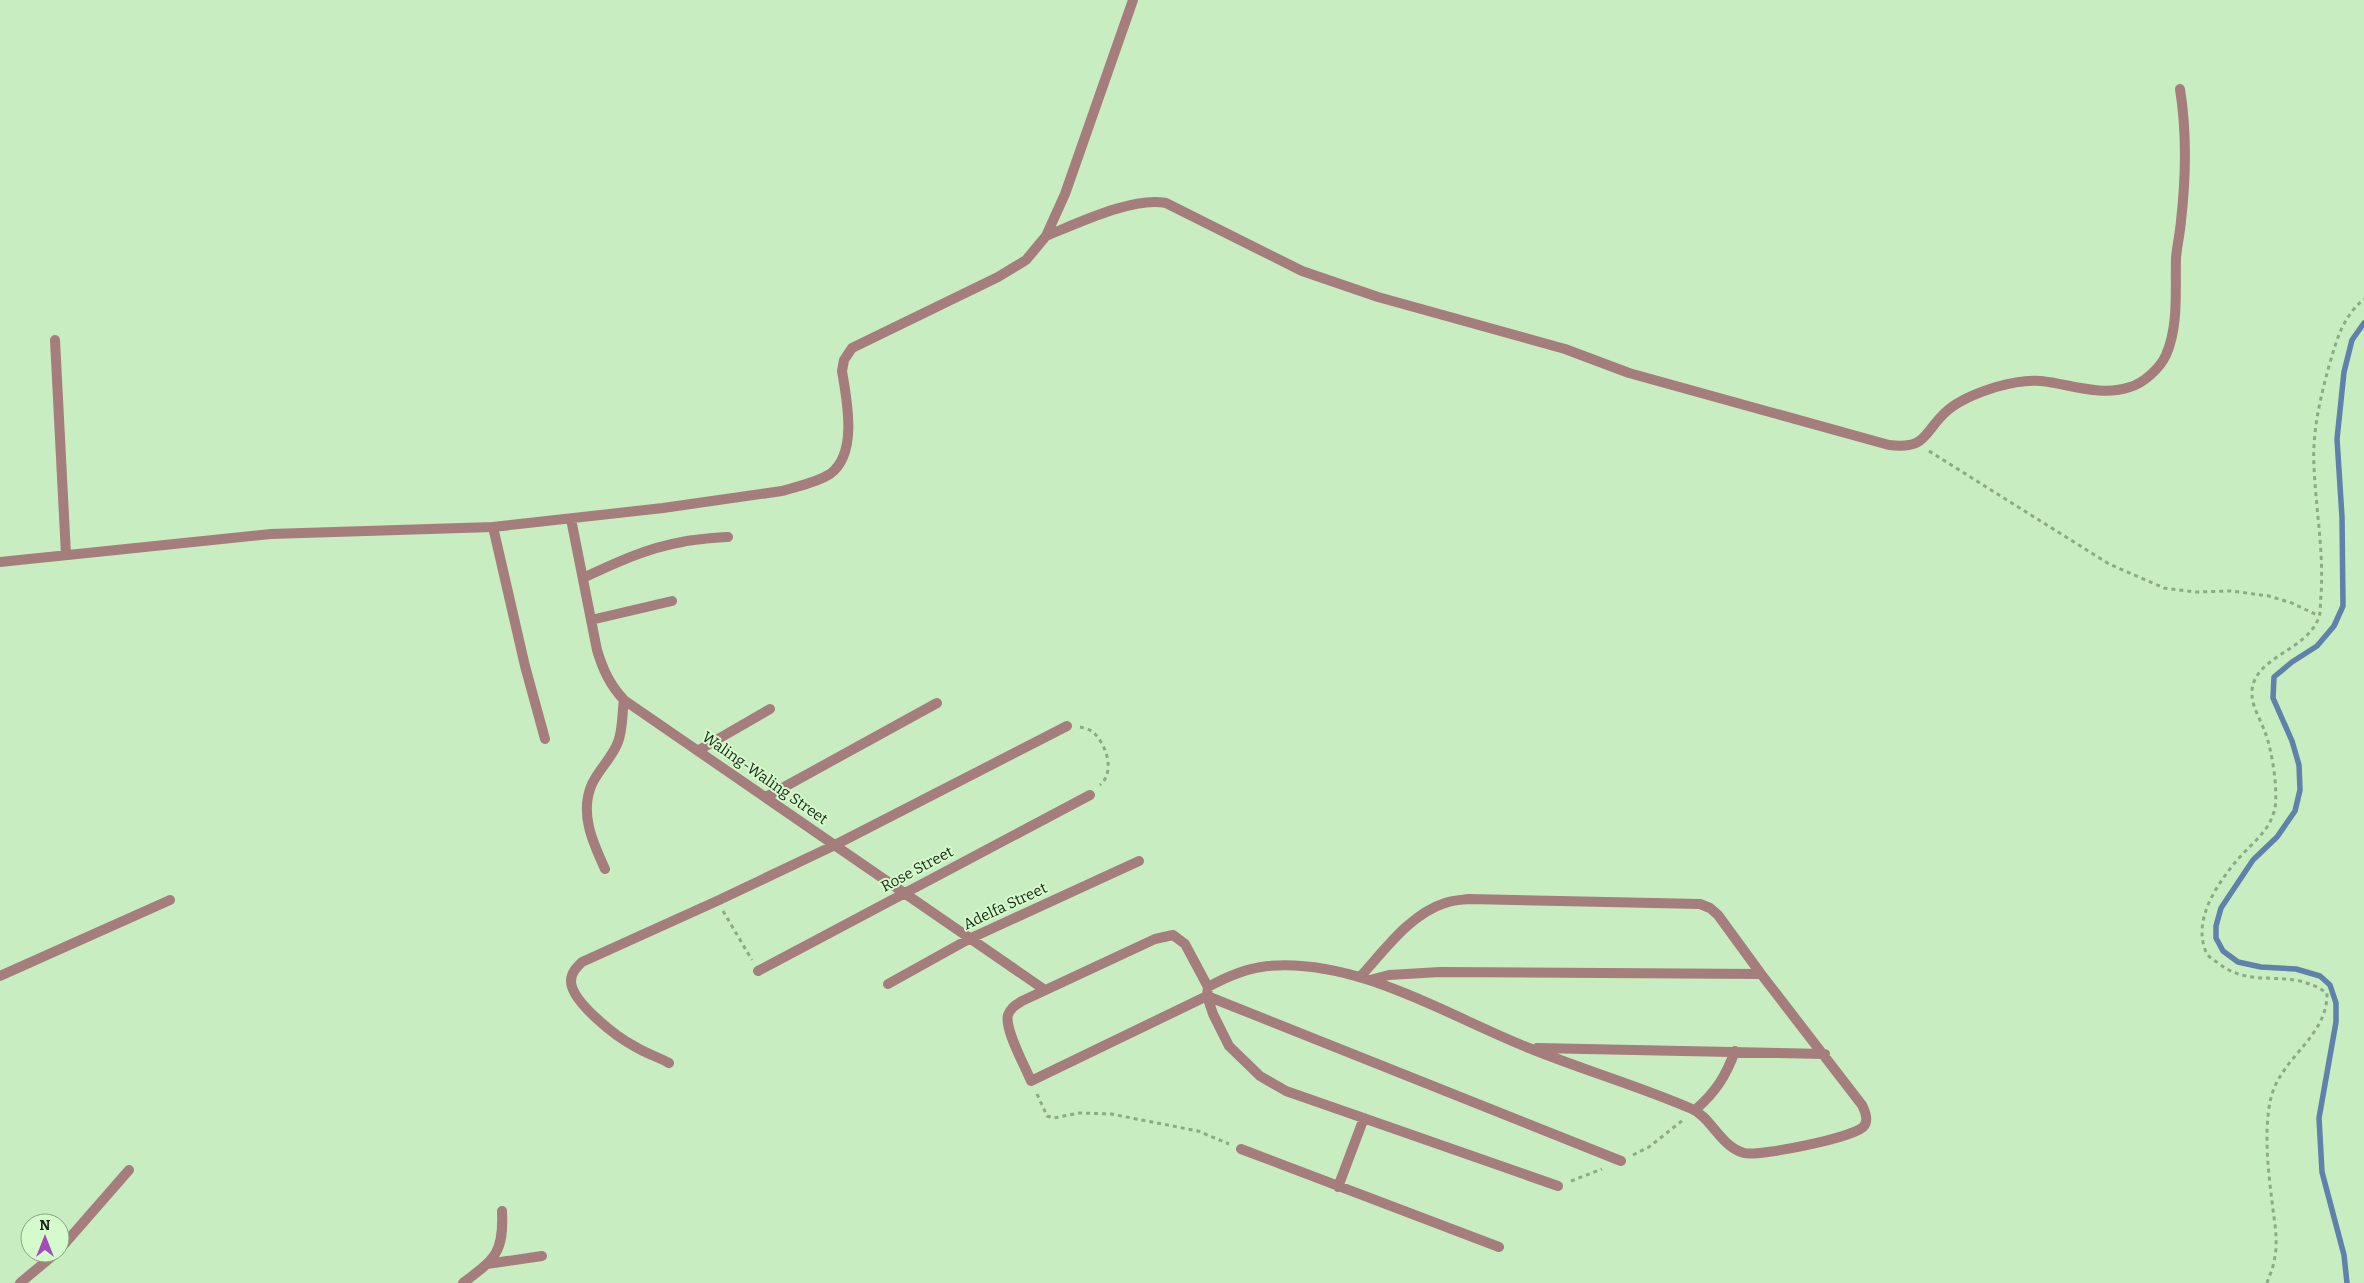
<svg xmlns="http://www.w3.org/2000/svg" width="2364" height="1283" viewBox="0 0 2364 1283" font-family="Bitter,serif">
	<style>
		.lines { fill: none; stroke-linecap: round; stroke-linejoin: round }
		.stream { stroke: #5f81aa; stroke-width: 5.5 }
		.path { stroke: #8daa87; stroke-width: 3; stroke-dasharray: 4 4; stroke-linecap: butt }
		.service { stroke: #a47d7c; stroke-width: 10 }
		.minor { stroke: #a47d7c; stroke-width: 10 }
		.labels { text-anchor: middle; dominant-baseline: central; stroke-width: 4; stroke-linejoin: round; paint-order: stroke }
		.street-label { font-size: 15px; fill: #172514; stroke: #d5fbcd }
	</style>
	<rect width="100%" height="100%" fill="#c8edc0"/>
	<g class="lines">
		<path class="stream" d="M2347 1283 2344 1255 2322 1172 2319 1118 2336 1022V1003L2330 985 2320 976 2296 969 2261 967 2238 962 2223 951 2216 938V926L2221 908 2253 860 2277 837 2295 811 2300 790 2299 765 2292 741 2273 698 2274 677 2292 662 2317 646 2334 626 2343 606 2342 517 2337 439 2344 372 2352 340 2364 323"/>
		<path class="path" d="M1929 451 2109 564 2164 588 2196 592 2231 591 2269 596 2292 603 2319 616
			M1080 727C1085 728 1092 730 1095 734 1107 747 1115 772 1100 785
			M723 911 752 960
			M1037 1094 1047 1116 1054 1118 1079 1113 1111 1114 1198 1131 1229 1144
			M1633 1155 1649 1147 1683 1120
			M1571 1181 1602 1169
			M2267 1283C2269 1276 2273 1269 2274 1261 2279 1241 2274 1221 2272 1201 2268 1169 2264 1134 2270 1102 2278 1058 2328 1038 2327 993 2318 987 2311 984 2300 981 2270 975 2245 984 2218 963 2214 960 2208 957 2206 952 2192 919 2218 883 2238 859 2253 842 2270 831 2275 808 2278 788 2272 750 2265 732 2261 721 2252 706 2252 695 2250 657 2307 652 2319 617 2321 611 2320 603 2321 596 2324 553 2316 511 2314 467 2312 433 2320 399 2329 366 2337 339 2342 318 2364 299"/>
		<path class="service" d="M493 527 525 666 545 739"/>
		<path class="minor" d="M1046 236C1076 224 1134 196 1166 203L1302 271 1378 297 1565 349 1629 373 1889 445C1929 450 1923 431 1948 410 1961 399 1980 392 1996 387 2010 383 2026 380 2041 381 2070 384 2101 397 2130 387 2144 383 2160 368 2166 355 2179 325 2175 290 2176 258 2177 246 2180 233 2181 221 2186 177 2187 133 2180 89
			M55 340 66 555
			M571 519 597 650C603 670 610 685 624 700L1045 990
			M0 562 271 534 493 527 663 508 782 491C798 486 816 483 830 474 858 454 847 401 842 371L844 360 852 348 998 277 1026 260 1046 236 1065 194 1133 0
			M583 578C615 563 647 548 682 542 697 539 713 538 728 537
			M591 620 672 601
			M699 750 770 709
			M766 797 937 703
			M605 869C593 843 579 813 592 784 599 769 612 758 618 742 623 729 622 713 624 700
			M758 971 1090 795
			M0 976 170 900
			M1370 980 1389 975 1440 972 1761 974
			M888 984 969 939 1139 861
			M1208 987C1226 977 1248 968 1268 966 1358 958 1448 1016 1529 1048 1583 1070 1639 1086 1692 1109 1711 1117 1720 1146 1744 1153 1758 1157 1857 1137 1864 1126 1869 1120 1865 1111 1862 1105L1761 974 1718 915 1710 908 1700 904 1469 899C1461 900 1453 900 1445 903 1410 914 1384 951 1360 977
			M1537 1048 1825 1054
			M669 1063C658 1057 645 1053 634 1046 617 1037 571 1002 571 981 571 973 576 968 582 962L717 901 835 845 1067 726
			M1695 1110C1715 1093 1726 1076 1735 1051
			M1241 1149 1499 1247
			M1558 1186 1286 1091 1260 1076 1229 1046 1213 1014 1207 996 1208 987 1185 944 1173 935 1155 939 1022 1001C1016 1005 1011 1007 1008 1015 1004 1029 1025 1066 1031 1081L1207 996 1621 1161
			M1338 1187 1364 1118
			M60 1249 129 1170
			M487 1264 542 1256
			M20 1283 56 1253
			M463 1283C495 1259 504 1253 502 1211"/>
	</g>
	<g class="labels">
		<g class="street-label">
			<text transform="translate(765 778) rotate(35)">Waling-Waling Street</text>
			<text transform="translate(917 869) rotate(-28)">Rose Street</text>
			<text transform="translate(1005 906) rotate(-25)">Adelfa Street</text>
		</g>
	</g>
	<g transform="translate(45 1238)"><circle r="24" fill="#d5fbcd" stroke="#89a583"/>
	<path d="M0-4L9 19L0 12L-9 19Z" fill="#a44cb8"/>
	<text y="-8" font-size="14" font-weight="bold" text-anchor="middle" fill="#172514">N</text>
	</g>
</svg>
